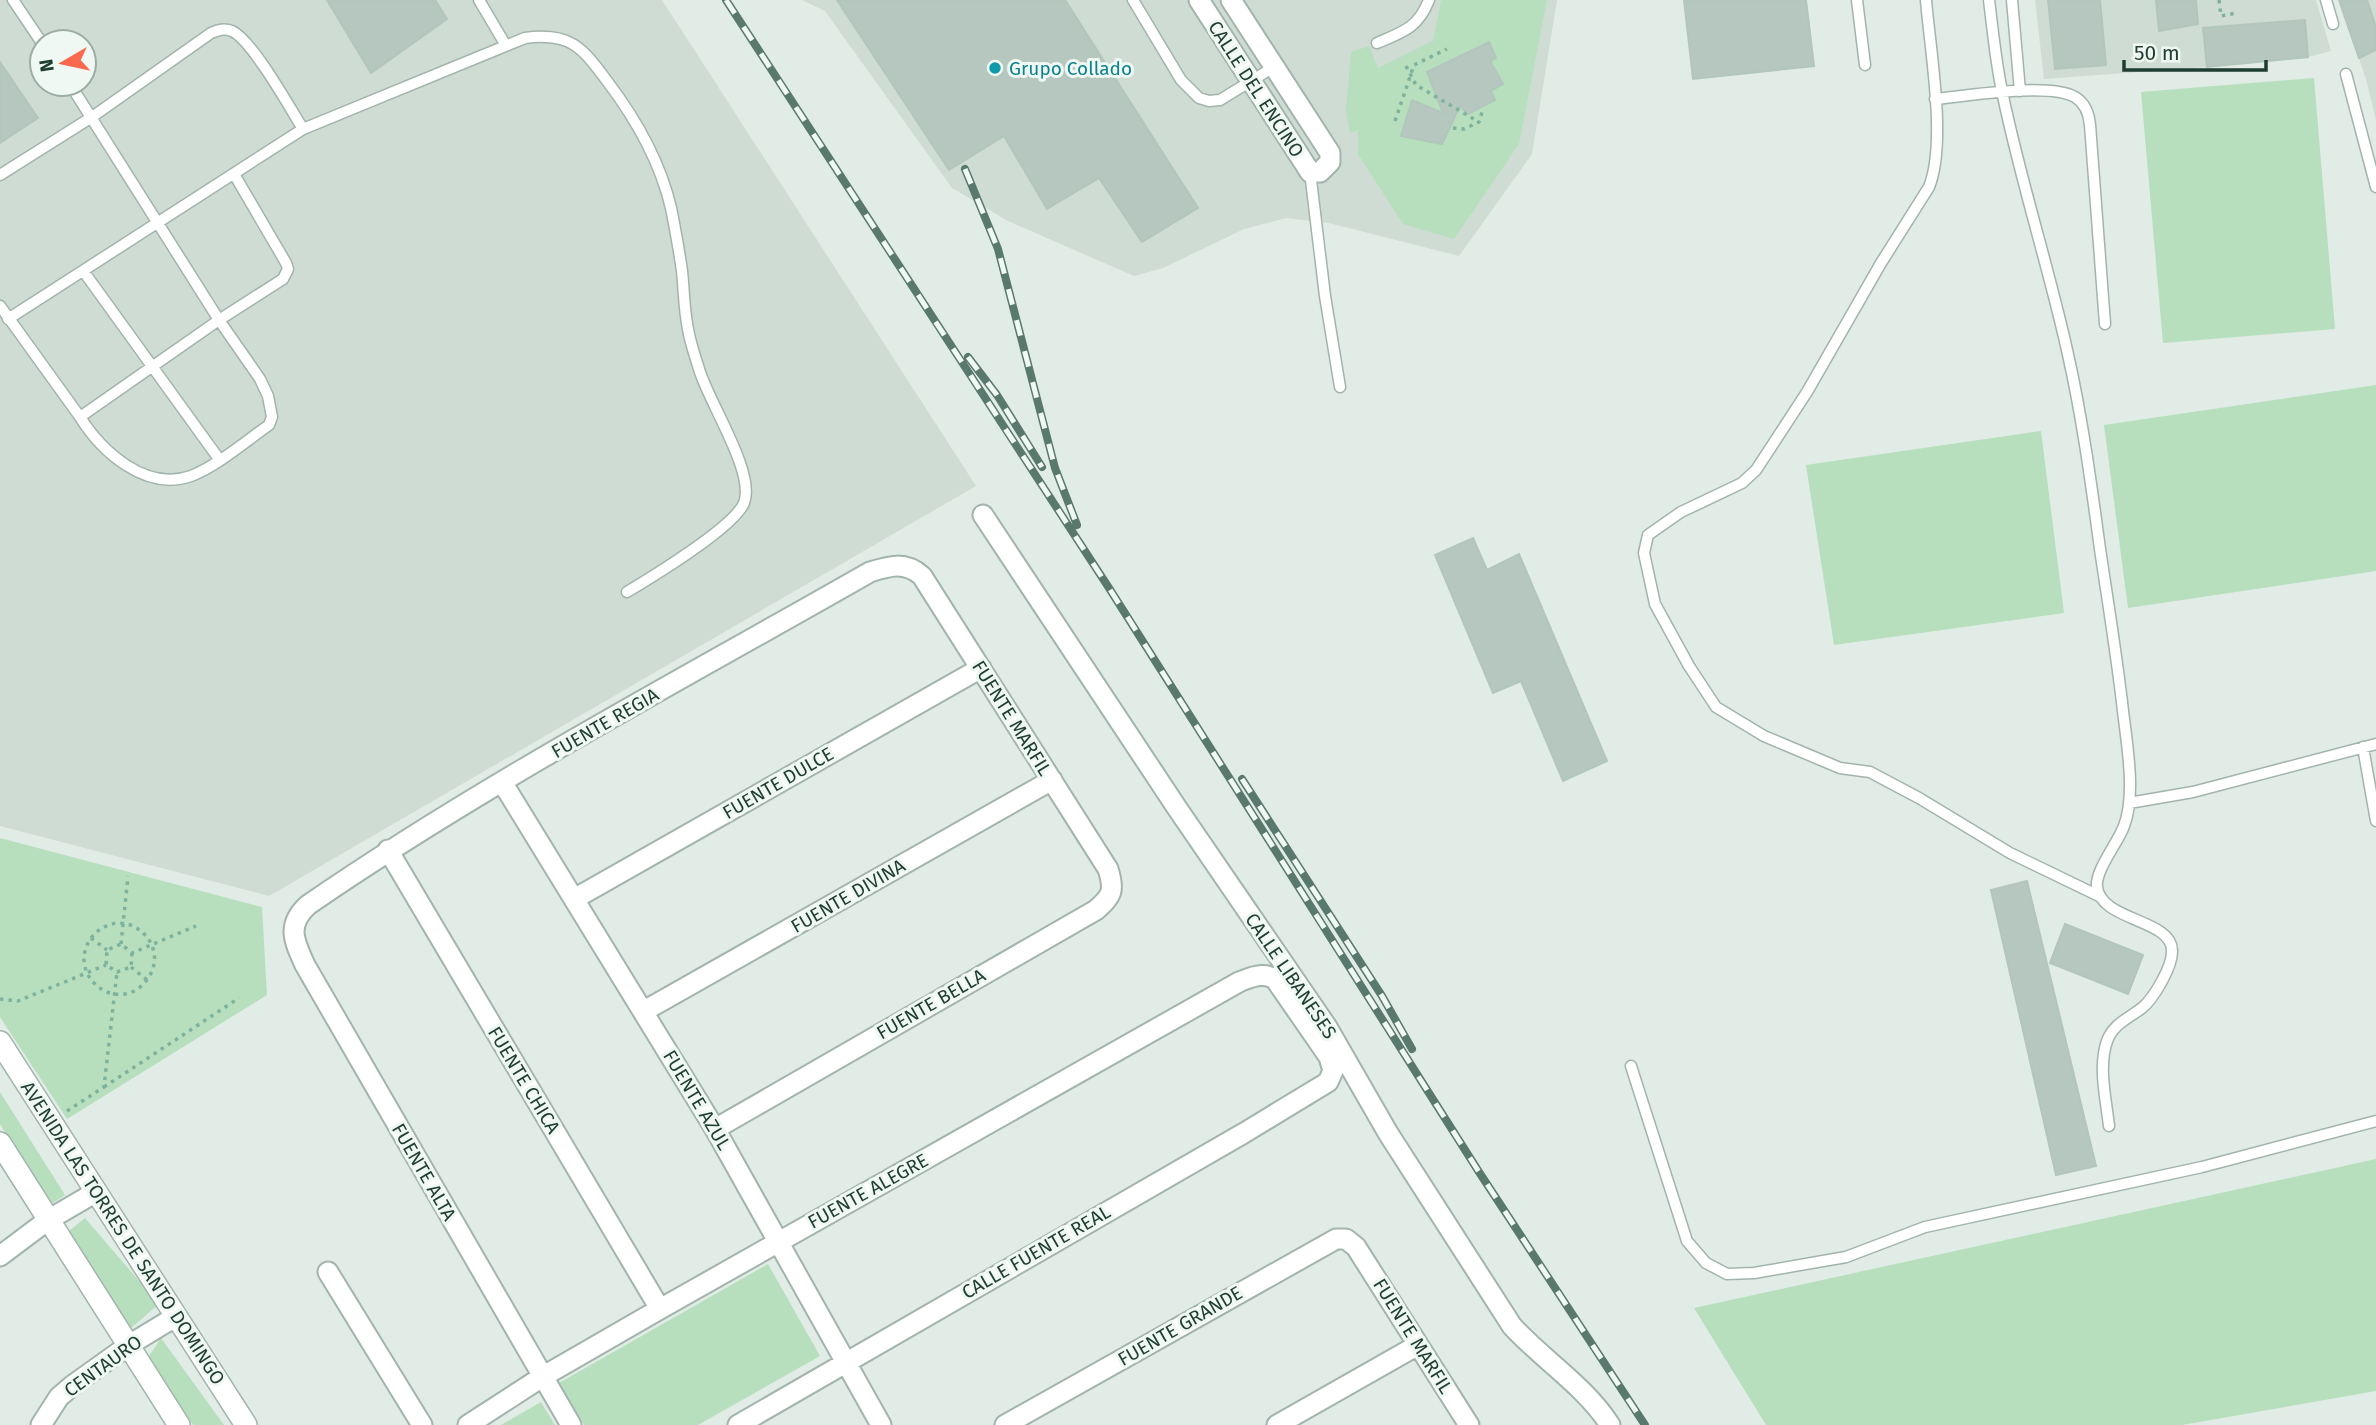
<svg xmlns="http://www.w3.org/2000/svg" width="2376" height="1425" viewBox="0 0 2376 1425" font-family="'Fira Sans',sans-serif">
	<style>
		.built { fill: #cedcd4; fill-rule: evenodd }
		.green { fill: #b7dfbe }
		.building { fill: #b5c7be; stroke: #b2c6bc; stroke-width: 2 }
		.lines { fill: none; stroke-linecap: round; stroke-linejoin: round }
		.service-casing { stroke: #a2b4ac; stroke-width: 13 }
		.minor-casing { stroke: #a2b4ac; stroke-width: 23 }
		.tertiary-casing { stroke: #a2b4ac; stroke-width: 24 }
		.path { stroke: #7eb29d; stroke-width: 3.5; stroke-dasharray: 3.5 5; stroke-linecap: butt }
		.service { stroke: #fff; stroke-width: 10 }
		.minor { stroke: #fff; stroke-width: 19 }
		.tertiary { stroke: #fff; stroke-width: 21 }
		.rail-casing { stroke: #59796e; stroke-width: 8 }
		.rail { stroke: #f0f8f3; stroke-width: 5; stroke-dasharray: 16; stroke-linecap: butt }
		.culture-dot { fill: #0f9aa8; stroke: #f0f8f3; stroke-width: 2.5 }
		.labels { text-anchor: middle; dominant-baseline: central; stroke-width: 6; stroke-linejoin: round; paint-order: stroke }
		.culture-label { font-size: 19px; fill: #0d838f; stroke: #f0f8f3; text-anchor: start }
		.street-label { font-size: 19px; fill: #1f3d32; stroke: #f0f8f3 }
	</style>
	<rect width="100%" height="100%" fill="#e0ece5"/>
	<path class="built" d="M0 0H662L976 486 269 896 0 826ZM42 42H84V84H42Z
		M802 0H1557L1532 154 1459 256 1329 223 1286 218 1244 229 1163 268 1134 276 1008 221 952 188 825 11Z
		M2035 0H2316L2331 51 2308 57 2207 67 2044 79Z
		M2339 0H2376V120L2366 79Z"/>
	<path class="green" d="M1441 0H1547L1519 144 1454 239 1403 224 1358 154V130L1350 133 1346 111 1351 52 1369 46 1378 68 1433 41Z
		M2314 78 2335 329 2163 343 2141 92Z
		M2376 385V571L2128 608 2104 425Z
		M2041 431 2064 613 1834 645 1806 465Z
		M0 838 262 907 267 995 67 1119 0 1017Z
		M0 1092 65 1195 51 1204 0 1124Z
		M2376 1159V1391L2182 1425H1766L1694 1308Z
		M85 1218 159 1304 131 1328 69 1231Z
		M768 1264 820 1356 698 1425H584L559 1383Z
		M161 1338 224 1425H193L149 1356Z
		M541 1402 555 1425H501Z"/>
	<path class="building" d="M327 0H435L447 19 371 73Z
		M837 0H1065L1198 208 1142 242 1099 178 1047 209 1004 136 949 170Z
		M1684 0H1806L1814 66 1693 79Z
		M2048 0H2100L2106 65 2055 69Z
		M2156 0H2196L2198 24 2159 31Z
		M2339 0H2367L2376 27V50L2359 58Z
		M2305 20 2308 57 2207 67 2203 28Z
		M1489 42 1496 58 1490 61 1503 84 1491 91 1495 100 1468 114 1460 106 1442 144 1401 136 1412 100 1443 113 1427 72Z
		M0 62 38 118 0 143Z
		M1473 538 1487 570 1519 554 1607 761 1563 781 1521 681 1493 693 1435 555Z
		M2027 881 2096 1166 2056 1175 1991 890Z
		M2065 924 2143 955 2128 994 2050 963Z"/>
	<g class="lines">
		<defs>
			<path id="service" d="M13 0 42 43
				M479 0 505 44
				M1133 0 1181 80 1199 98 1209 101 1220 100 1274 67
				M1857 0 1865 65
				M1926 0C1930 50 1947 142 1929 187L1881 263 1807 392 1756 470 1742 483 1681 512 1648 535 1644 553 1655 604 1689 666 1716 707 1764 736 1840 768 1870 772 1919 798 2010 853 2099 896
				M1989 0C1993 32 1996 65 2003 96 2021 182 2048 265 2067 350 2082 416 2091 482 2100 549 2108 603 2117 657 2123 711 2127 745 2136 795 2124 826 2118 843 2095 870 2097 887 2101 921 2171 919 2172 950 2173 966 2154 998 2142 1008 2129 1018 2113 1024 2107 1041 2098 1067 2106 1099 2109 1126
				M2012 0 2020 91
				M2326 0 2333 24
				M1377 43C1403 32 1418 28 1429 0
				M2346 74 2376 187
				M70 84 219 320 260 379 268 396 272 417 269 425C246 441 217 466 191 476 146 492 102 452 80 417
				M1935 99C1966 96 2050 82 2075 97 2085 103 2089 114 2090 125L2105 324
				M1310 172 1325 296 1340 387
				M0 175 92 117 211 33C218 30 224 28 232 31 252 40 290 108 303 129
				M84 272 219 459
				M0 306 80 417 219 320 283 279 288 269 286 263 234 174
				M8 319 303 129 525 38C570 32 582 47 607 81 636 119 660 161 671 208 675 228 679 250 682 271 684 290 684 310 688 329 690 342 695 356 699 369 708 401 756 473 744 503 734 527 652 577 627 592
				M2363 747 2376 821
				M2129 803 2193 792 2376 744
				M1631 1066 1687 1241 1706 1263 1727 1274 1754 1273 1846 1257 1925 1227 2202 1167 2376 1121"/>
			<path id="minor" d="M1199 0 1310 172H1320L1330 162V153L1231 0
				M983 515 1177 808 1327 1027 1388 1133 1512 1326C1543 1360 1585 1386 1610 1425
				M502 782 715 1129 881 1425
				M388 850 660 1309
				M574 899 981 668
				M644 1011 1052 780
				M0 1256 48 1220 96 1192
				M328 1272 422 1425
				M41 1425 59 1397 73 1385 129 1345 175 1317
				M468 1425 542 1377 660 1309 1239 982C1251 977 1263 972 1275 979L1329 1057 1333 1071 1328 1082 1244 1133 738 1425
				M571 1425 305 965C294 941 286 925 308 905 487 782 681 680 870 572 889 566 905 561 922 576L1108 869C1115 891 1112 896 1096 910L715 1129
				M1005 1425 1336 1239H1346L1356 1247 1469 1425
				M1277 1425 1418 1345"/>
			<path id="tertiary" d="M0 1042 246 1425
				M0 1143 179 1425"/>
		</defs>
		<use href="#service" class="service-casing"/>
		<use href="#minor" class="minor-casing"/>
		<use href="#tertiary" class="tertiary-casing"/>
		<path class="path" d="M2219 0 2221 16 2236 13
			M1406 66 1416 85 1479 122
			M1395 121 1414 65 1447 49
			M1453 128 1464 129 1479 122 1483 109
			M91 938C123 899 175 945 146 981 118 1016 65 976 91 938L107 950
			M121 944 128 876
			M132 953 131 967 117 972 106 965 107 950 121 944 132 953 196 926
			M131 967 147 980
			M0 999 18 1001 106 965
			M104 1087 239 998
			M67 1111 104 1087 117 972"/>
		<use href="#service" class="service"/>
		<use href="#minor" class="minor"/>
		<use href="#tertiary" class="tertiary"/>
		<defs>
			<path id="rail" d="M726 0 1109 588 1479 1172 1645 1425
				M965 169 998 249 1055 468 1077 525
				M968 357 997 395 1042 467
				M1242 779 1382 996 1412 1049"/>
		</defs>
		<use href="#rail" class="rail-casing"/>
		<use href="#rail" class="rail"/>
	</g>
	<circle class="culture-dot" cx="995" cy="68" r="7"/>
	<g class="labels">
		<g class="culture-label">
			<text x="1009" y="68">Grupo Collado</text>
		</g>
		<g class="street-label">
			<text transform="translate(1256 89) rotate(57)">CALLE DEL ENCINO</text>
			<text transform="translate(1012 718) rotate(58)">FUENTE MARFIL</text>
			<text transform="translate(605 723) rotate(-30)">FUENTE REGIA</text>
			<text transform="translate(778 783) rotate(-30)">FUENTE DULCE</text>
			<text transform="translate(848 896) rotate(-30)">FUENTE DIVINA</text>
			<text transform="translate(1291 976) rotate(56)">CALLE LIBANESES</text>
			<text transform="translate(931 1004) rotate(-30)">FUENTE BELLA</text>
			<text transform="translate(524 1080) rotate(59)">FUENTE CHICA</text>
			<text transform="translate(697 1100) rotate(59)">FUENTE AZUL</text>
			<text transform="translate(424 1172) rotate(60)">FUENTE ALTA</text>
			<text transform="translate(868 1191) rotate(-29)">FUENTE ALEGRE</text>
			<text transform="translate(123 1233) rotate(57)">AVENIDA LAS TORRES DE SANTO DOMINGO</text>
			<text transform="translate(1036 1252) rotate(-30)">CALLE FUENTE REAL</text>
			<text transform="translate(1180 1326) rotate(-30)">FUENTE GRANDE</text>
			<text transform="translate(1413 1336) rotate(58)">FUENTE MARFIL</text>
			<text transform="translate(103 1366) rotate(-36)">CENTAURO</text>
		</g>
	</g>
	<g transform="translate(63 63) rotate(261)"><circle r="33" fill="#f0f8f3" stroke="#9cada6" stroke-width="2"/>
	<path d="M0-5L12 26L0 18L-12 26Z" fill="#fb694e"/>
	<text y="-10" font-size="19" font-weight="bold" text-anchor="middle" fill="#1f3d32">N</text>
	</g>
	<path d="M2124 60v10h142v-10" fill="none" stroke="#1f3d32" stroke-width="3.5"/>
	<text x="2134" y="60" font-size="21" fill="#1f3d32" stroke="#f0f8f3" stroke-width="5" paint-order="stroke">50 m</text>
</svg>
